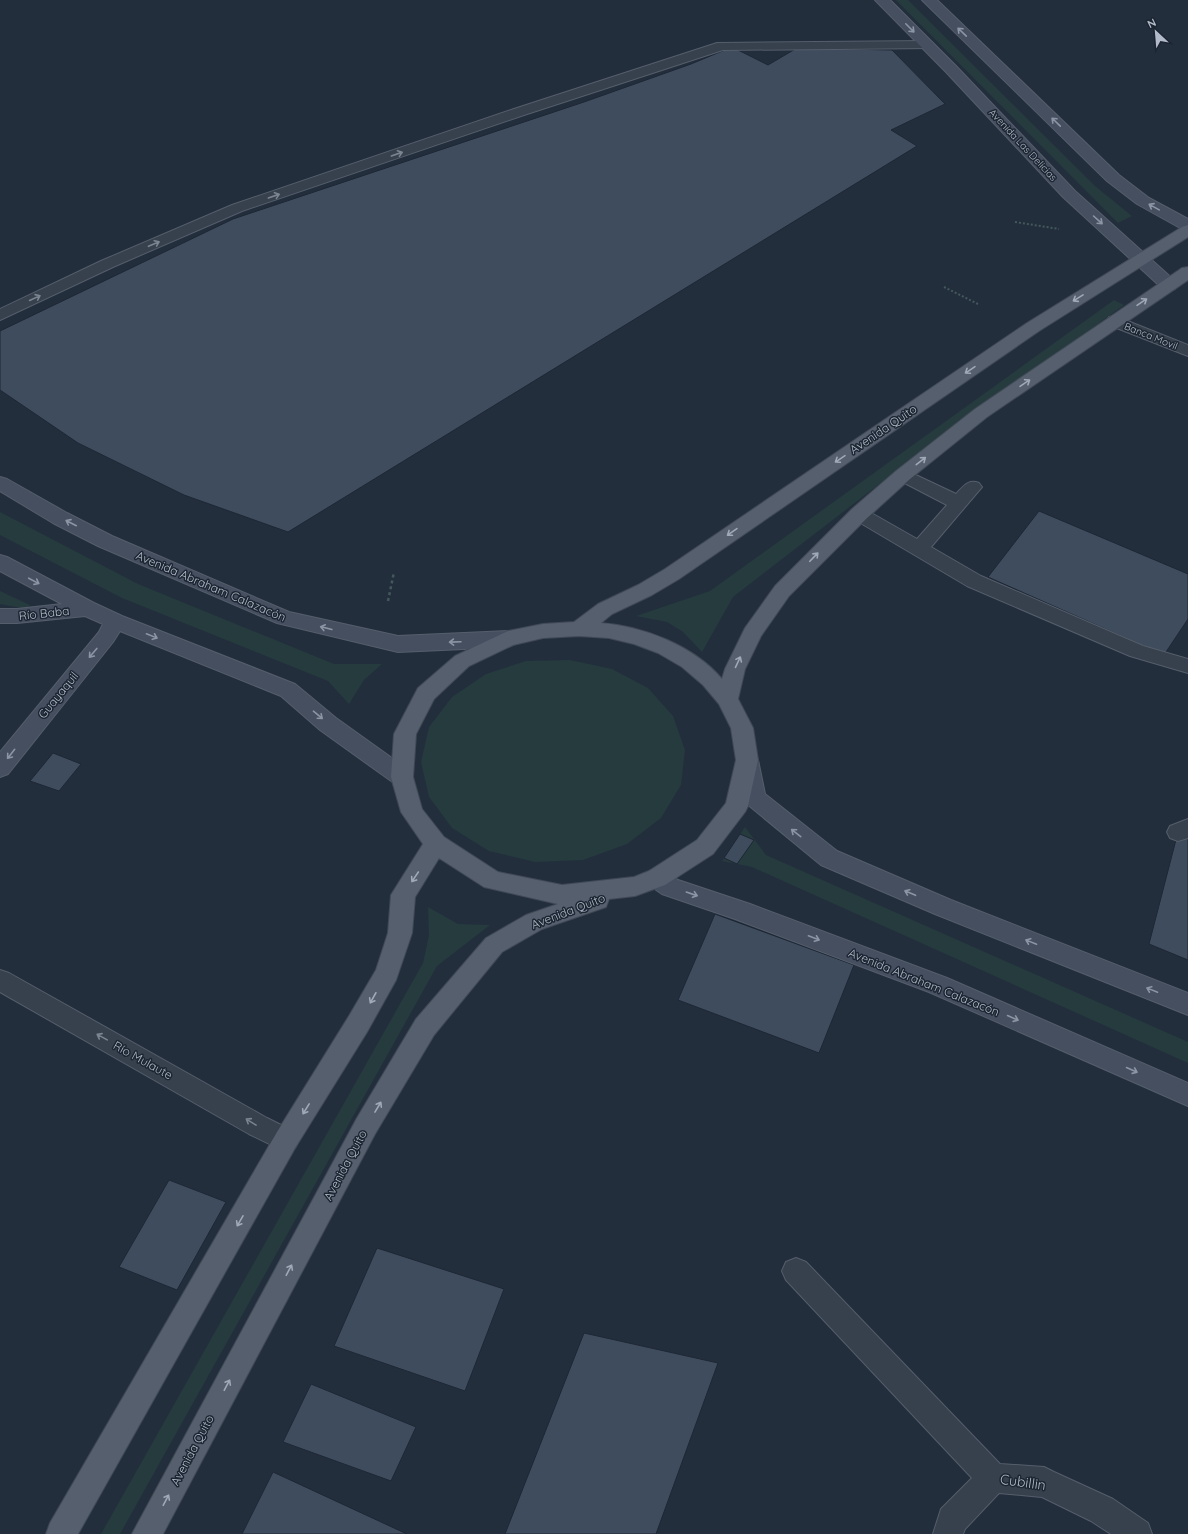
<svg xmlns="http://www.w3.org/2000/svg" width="1188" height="1534" viewBox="0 0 1188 1534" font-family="Quicksand,sans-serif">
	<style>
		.green { fill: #253b3e }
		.building { fill: #3f4c5d; stroke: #1e2734 }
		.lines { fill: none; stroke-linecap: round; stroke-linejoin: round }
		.lane-casing { stroke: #555e6b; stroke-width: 2 }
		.street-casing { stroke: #555e6b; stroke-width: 2 }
		.secondary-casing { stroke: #555e6b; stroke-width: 2 }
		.primary-casing { stroke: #404956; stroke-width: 2 }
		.path-far1 { stroke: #43585b; stroke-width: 2; stroke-dasharray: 2 2; stroke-linecap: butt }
		.path { stroke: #43585b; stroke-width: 2.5; stroke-dasharray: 3 3; stroke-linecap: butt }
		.lane { fill: #37404d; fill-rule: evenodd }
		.street { fill: #37404d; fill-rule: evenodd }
		.secondary { fill: #454f60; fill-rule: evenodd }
		.primary { fill: #555f6d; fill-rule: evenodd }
		.oneway { stroke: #8c95a4 }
		.oneway2 { stroke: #7b8491 }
		.oneway3 { stroke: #9fa9b7 }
		.labels { text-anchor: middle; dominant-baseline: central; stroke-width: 3; stroke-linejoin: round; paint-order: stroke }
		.far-street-label { font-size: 10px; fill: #b2bbc9; stroke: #1c2532 }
		.street-label { font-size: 12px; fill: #b2bbc9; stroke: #1c2532 }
		.near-street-label { font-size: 14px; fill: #b2bbc9; stroke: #1c2532 }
	</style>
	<rect width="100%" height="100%" fill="#232e3d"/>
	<path class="green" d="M896 0H908L1095 186 1132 216 1118 223Z
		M1114 300 1124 305 891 475 733 597 702 652 683 632 667 622 636 616 710 591Z
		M0 512 138 584 334 664H382L364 680 349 704 328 681 122 598 0 535Z
		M0 591 30 605 26 609 0 604Z
		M570 660 612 669 648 688 673 716 685 750 681 785 661 818 627 844 583 860 535 862 489 851 452 828 429 797 421 762 429 727 452 697 486 674 526 661Z
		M745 827 766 855 1188 1042V1063L752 867 722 861Z
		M428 907 458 924 490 925 437 966 120 1534H101L423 963 429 935Z"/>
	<path class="building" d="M732 47 768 65 797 48 892 50 945 104 891 130 917 146 288 532 184 495 78 443 0 390V331L233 219 584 102 691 64Z
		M1039 511 1188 574V619L1164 655 988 577Z
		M53 753 81 764 59 791 30 781Z
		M1178 832 1188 835V960L1149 944Z
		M740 834 754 840 737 864 724 858Z
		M715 914 854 965 819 1053 678 1000Z
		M169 1180 226 1202 177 1290 119 1267Z
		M377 1248 504 1289 465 1391 334 1346Z
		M584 1333 718 1363 656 1534H505Z
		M311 1384 416 1427 391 1481 283 1442Z
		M273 1472 407 1534H242Z"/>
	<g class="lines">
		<defs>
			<path id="lane" d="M927 41 932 42 934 45 932 48 723 50 524 115 242 211 113 267 0 320V309L101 261 232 205 514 109 717 43Z
				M1115 316 1188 345V356L1109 325 1107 321 1109 317Z
				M903 469 956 494C964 486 968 479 979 483L982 487 931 547 981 576 1143 646 1188 659V673L1130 656 967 586 852 518 850 514 852 510 859 508 866 510 917 539 947 505 897 479 894 475 897 471Z"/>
			<path id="street" d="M1188 819V838L1178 841 1170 838 1167 832 1170 826Z
				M0 970 9 973 267 1118 295 1132 299 1140 295 1148 286 1152 249 1134 0 992Z
				M796 1258 806 1262 1000 1464 1044 1467 1054 1472 1113 1499 1148 1523 1152 1534H1111L1091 1521 1042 1497 999 1493 965 1529 963 1534H933L941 1509 972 1478 786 1280 782 1271 786 1262Z"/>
			<path id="secondary" d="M875 0H890L956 66 1075 191 1175 281 1177 285 1175 289 1169 290 1163 289 1063 197 946 72Z
				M922 0H937L1119 175 1149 198 1188 219V231L1182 229 1137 204 1107 181Z
				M0 477 7 479 67 513 112 536 289 612 398 636 508 631 515 634 518 639 515 644 508 647 398 652 277 623 98 546 53 523 0 491Z
				M0 555 7 557 94 603 122 616 295 684 336 718 410 771 413 777 410 783 402 786 394 783 320 730 281 696 120 631 113 642 8 774 0 777V752L99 632 103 624 85 616 17 623H0V609H17L62 604 0 571Z
				M747 752 755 754 758 760 765 794 837 851 951 900 1188 993V1015L935 914 821 865 747 804 744 798 736 760 739 754Z
				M657 869 665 871 678 880 750 904 947 978 1188 1083V1106L929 992 735 919 662 894 649 885 645 878 649 871Z"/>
			<path id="primary" d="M1188 225V237L1039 331 679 579 652 595 612 614 601 623C643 626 694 646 722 679L725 669 745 628 775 586 852 509 896 471 975 409 1182 268 1188 267V280L987 417 910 479 866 519 789 596 761 636 745 669 738 699 753 728 758 760 748 806 745 812 713 854 665 885 635 896 609 899 606 907 542 929 502 952 434 1035 375 1134 163 1534H132L357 1118 416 1019 486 938 526 915 558 904 484 887 439 858 415 897 412 933 396 980 367 1032 295 1148 78 1534H46L50 1523 277 1132 349 1016 376 970 388 933 391 895 423 844 401 812 391 777 394 734 418 688 455 656 508 631 543 624 574 622 598 604 638 585 665 569 1027 323 1182 227ZM579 636 609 638 634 644 658 653 682 667 703 685 719 704 731 728 736 760 726 803 697 840 649 871 634 877 562 885 498 872 444 837 422 809 413 777 416 734 434 699 469 666 513 645 543 638Z"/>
		</defs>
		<use href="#lane" class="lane-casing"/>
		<use href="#street" class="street-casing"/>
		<use href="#secondary" class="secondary-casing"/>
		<use href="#primary" class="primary-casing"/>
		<path class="path-far1" d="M1015 222 1059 229
			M944 287 978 304"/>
		<path class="path" d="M388 601 394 572"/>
		<use href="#lane" class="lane"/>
		<use href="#street" class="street"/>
		<use href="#secondary" class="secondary"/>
		<use href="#primary" class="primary"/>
	</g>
	<defs><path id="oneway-shaft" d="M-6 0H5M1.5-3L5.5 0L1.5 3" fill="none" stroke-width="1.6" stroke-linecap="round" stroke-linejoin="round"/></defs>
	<g class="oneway">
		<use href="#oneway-shaft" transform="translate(910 28) rotate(45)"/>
		<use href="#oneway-shaft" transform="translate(962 32) rotate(-136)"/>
		<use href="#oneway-shaft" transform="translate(1056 122) rotate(-136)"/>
		<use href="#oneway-shaft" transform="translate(1154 207) rotate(-151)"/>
		<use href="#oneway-shaft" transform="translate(1098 220) rotate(42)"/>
		<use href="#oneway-shaft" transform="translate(71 523) rotate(-153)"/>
		<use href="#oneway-shaft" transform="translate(34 581) rotate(28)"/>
		<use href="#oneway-shaft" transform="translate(326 628) rotate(-166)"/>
		<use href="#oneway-shaft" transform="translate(152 636) rotate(22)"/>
		<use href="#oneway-shaft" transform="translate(455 642) rotate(178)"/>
		<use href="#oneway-shaft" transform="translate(93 653) rotate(130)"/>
		<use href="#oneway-shaft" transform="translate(318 715) rotate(40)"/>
		<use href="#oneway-shaft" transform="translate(11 754) rotate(128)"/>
		<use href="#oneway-shaft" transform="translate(796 833) rotate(-142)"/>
		<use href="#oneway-shaft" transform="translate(910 893) rotate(-157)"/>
		<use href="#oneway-shaft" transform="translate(692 894) rotate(19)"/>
		<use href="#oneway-shaft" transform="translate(814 938) rotate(21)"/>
		<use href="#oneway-shaft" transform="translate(1031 942) rotate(-158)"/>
		<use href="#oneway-shaft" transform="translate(1152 990) rotate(-158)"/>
		<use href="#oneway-shaft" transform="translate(1013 1018) rotate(24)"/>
		<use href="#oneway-shaft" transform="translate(1132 1070) rotate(24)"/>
	</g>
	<g class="oneway2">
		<use href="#oneway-shaft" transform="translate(397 154) rotate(-19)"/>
		<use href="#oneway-shaft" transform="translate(274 196) rotate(-19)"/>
		<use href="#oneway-shaft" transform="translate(154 244) rotate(-23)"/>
		<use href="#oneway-shaft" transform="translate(35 298) rotate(-25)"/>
		<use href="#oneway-shaft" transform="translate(102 1037) rotate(-151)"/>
		<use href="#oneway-shaft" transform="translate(251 1122) rotate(-148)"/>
	</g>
	<g class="oneway3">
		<use href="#oneway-shaft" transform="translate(1078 298) rotate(148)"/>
		<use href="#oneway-shaft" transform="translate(1142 302) rotate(-34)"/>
		<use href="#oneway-shaft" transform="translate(970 370) rotate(146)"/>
		<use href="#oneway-shaft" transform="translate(1025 383) rotate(-34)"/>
		<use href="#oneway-shaft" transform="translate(840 459) rotate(146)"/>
		<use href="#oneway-shaft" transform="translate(921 461) rotate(-38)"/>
		<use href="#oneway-shaft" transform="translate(732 532) rotate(145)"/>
		<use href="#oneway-shaft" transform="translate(814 557) rotate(-46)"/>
		<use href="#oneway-shaft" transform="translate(738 662) rotate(-65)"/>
		<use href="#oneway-shaft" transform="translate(415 877) rotate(124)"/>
		<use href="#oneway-shaft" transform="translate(373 998) rotate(119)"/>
		<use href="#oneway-shaft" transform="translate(378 1107) rotate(-59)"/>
		<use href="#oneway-shaft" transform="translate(306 1109) rotate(122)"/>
		<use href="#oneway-shaft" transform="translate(240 1221) rotate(120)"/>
		<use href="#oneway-shaft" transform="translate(289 1270) rotate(-62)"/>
		<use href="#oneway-shaft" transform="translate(227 1385) rotate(-62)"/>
		<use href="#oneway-shaft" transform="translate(166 1500) rotate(-62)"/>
	</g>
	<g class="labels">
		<g class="far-street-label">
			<text transform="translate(1023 145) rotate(47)">Avenida Las Delicias</text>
			<text transform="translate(1151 336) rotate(22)">Banca Movil</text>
		</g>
		<g class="street-label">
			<text transform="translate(883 429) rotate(-34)">Avenida Quito</text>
			<text transform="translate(211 586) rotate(23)">Avenida Abraham Calazacón</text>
			<text transform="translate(44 613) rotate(-6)">Río Baba</text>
			<text transform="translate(58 695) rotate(-51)">Guayaquil</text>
			<text transform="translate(568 911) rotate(-21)">Avenida Quito</text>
			<text transform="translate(924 982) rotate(22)">Avenida Abraham Calazacón</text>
			<text transform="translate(143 1060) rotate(29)">Río Mulaute</text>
			<text transform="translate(345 1165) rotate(-62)">Avenida Quito</text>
			<text transform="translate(192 1450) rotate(-62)">Avenida Quito</text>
		</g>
		<g class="near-street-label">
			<text transform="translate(1023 1482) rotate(8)">Cubillin</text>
		</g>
	</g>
	<g transform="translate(1156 32) rotate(334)" stroke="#1c2532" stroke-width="3" paint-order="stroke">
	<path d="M0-3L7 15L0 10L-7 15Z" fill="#b2bbc9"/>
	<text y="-6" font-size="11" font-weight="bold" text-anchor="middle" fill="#b2bbc9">N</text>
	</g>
</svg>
